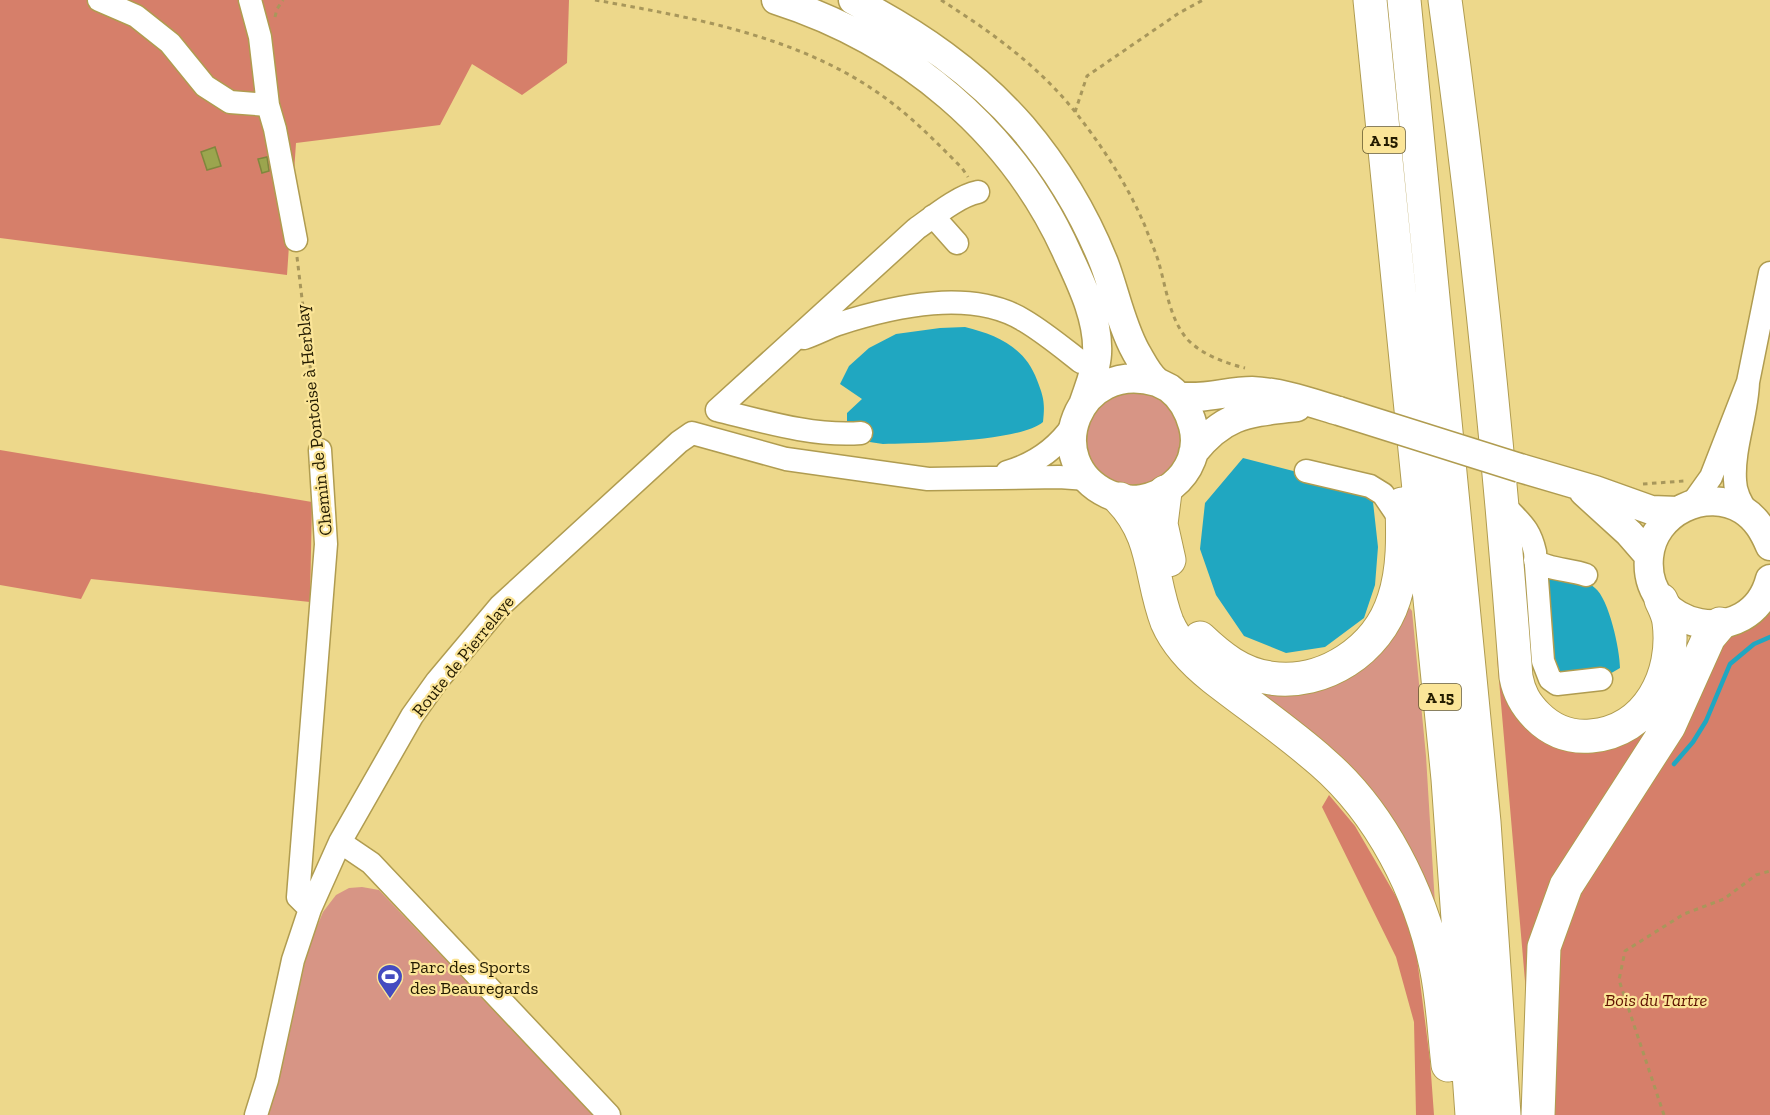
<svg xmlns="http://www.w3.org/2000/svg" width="1770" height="1115" viewBox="0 0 1770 1115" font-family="'Zilla Slab',serif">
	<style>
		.green { fill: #d79585 }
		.forest { fill: #d67f6a }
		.water { fill: #20a7c1 }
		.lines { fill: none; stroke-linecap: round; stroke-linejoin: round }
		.stream { stroke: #20a7c1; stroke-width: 4.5 }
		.building { fill: #9ba54e; stroke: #7f873d; stroke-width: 1.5 }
		.minor-casing { stroke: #b09c50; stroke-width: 25 }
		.major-casing { stroke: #b09c50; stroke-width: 31 }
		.highway-casing { stroke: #b09c50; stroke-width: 35 }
		.path { stroke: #a8975b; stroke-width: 3; stroke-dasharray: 4.5 4.5; stroke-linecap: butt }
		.minor { stroke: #fff; stroke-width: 22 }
		.major { stroke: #fff; stroke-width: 28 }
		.highway { stroke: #fff; stroke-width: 33 }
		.major-bridge-casing { stroke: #b09c50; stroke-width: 31; stroke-linecap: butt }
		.major-bridge { stroke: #fff; stroke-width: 28 }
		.labels { text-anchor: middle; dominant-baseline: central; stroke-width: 4.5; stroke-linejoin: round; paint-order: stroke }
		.shield { fill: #fbe598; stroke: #64582e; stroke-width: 1.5 }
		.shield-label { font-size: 16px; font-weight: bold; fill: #231b00 }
		.street-label { font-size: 18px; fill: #231b00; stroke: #fbe598 }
		.poi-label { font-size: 18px; fill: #231b00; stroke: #fbe598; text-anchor: start }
		.park-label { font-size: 18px; font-style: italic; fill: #601100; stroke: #fbe598 }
	</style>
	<rect width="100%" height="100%" fill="#edd88b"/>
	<path class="green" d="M1124 391C1174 396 1171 401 1185 447L1164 483 1113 488 1085 457C1086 413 1086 412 1124 391Z
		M1403 607H1409L1412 611 1426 756 1436 921 1405 852 1194 647 1280 689Z
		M362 887 379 890 593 1115H268L281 1072 308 948 323 912 336 895 349 888Z"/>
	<path class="forest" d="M0 0H569L567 63 522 95 472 64 440 125 296 143 287 275 0 238Z
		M0 450 312 502 310 602 91 579 81 599 0 585Z
		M1770 601V1115H1538L1544 947 1696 663Z
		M1497 657 1504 679 1534 728 1659 712 1527 1004Z
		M1329 795 1355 826 1401 905 1416 950 1430 1060 1434 1115H1416L1414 1022 1396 957 1322 807Z"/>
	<path class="water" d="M965 327C997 335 1025 347 1037 380 1044 398 1045 403 1043 422 1019 442 917 443 883 444L863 441 847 428V413L862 399 840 384 849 366 869 348 896 334 940 328Z
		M1243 458 1367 490 1373 502 1378 547 1375 585 1364 618 1325 647 1286 653 1244 636 1216 595 1200 549 1205 503Z
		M1556 571C1570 575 1584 578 1595 588 1609 599 1620 650 1620 668L1601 679 1557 684 1537 585Z"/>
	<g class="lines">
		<path class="stream" d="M1674 764 1693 742 1706 721 1730 664 1754 644 1770 637"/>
	</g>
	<path class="building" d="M215 147 221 166 207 170 201 152Z
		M267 157 269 171 262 173 258 159Z"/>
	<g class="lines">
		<defs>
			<path id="minor" d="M99 0 136 16 170 43 205 86 230 102 268 105
				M250 0 260 37 268 105 275 129 296 240
				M933 216 957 243
				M804 338C816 334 827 328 838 324 894 306 972 288 1025 321 1045 333 1063 348 1081 362
				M1748 382 1770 273
				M717 410 916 229C933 217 958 196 978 192
				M717 410C762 421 814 437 861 433
				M1306 471 1370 486 1383 494 1402 522
				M1007 472C1035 464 1057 448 1073 425
				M1502 502C1518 522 1529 525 1535 552L1543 661 1550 679 1557 684 1601 679
				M1691 505 1711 477 1748 382C1747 415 1733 448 1735 480 1735 493 1742 505 1749 515
				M1535 560C1546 570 1571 569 1586 575
				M340 842 371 863 609 1115
				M310 909 298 897 326 544 320 450
				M256 1115 267 1080 293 960 310 909 340 842 412 716 437 681 500 606 679 442 692 433 786 459 928 479 1059 477 1087 479"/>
			<path id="major" d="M776 0C904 41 1013 131 1068 255 1082 285 1099 320 1097 354 1096 371 1089 387 1084 402
				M853 0C917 33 974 72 1022 127 1056 167 1084 213 1104 263 1115 292 1121 325 1136 352 1142 362 1148 375 1157 382 1161 384 1165 386 1169 388 1181 397 1189 411 1193 426 1206 474 1152 515 1108 494 1039 462 1077 358 1157 382
				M1178 396C1204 400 1227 391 1252 391 1281 392 1312 403 1339 411
				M1193 453C1225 413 1248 413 1297 407
				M1520 468 1595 490 1651 510 1678 511
				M1584 492 1629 533 1649 556
				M1770 546C1764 532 1757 519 1743 510 1706 487 1653 512 1649 557 1642 631 1751 652 1770 579"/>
			<path id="highway" d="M1370 0 1448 779 1472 1115
				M1404 0 1484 822 1504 1115
				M1445 0C1476 225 1499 451 1516 677 1519 693 1525 704 1537 716 1552 731 1569 738 1591 736 1648 731 1676 675 1669 622 1668 614 1664 607 1661 600
				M1165 492 1161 524 1169 560
				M1120 499C1156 536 1150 578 1167 622 1177 645 1195 663 1214 678 1250 706 1288 732 1322 762 1381 813 1420 891 1436 966 1443 999 1444 1032 1448 1065
				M1200 638C1220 657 1241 674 1270 678 1324 686 1378 650 1394 599 1404 569 1403 535 1402 504
				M1538 1115 1544 947 1566 886 1669 726 1709 637 1720 624"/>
		</defs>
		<use href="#minor" class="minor-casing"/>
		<use href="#major" class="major-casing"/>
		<use href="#highway" class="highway-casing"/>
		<path class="path" d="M595 0C695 18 804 37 888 100 915 120 938 144 962 168L968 177
			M941 0C990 31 1040 67 1076 113 1103 147 1128 186 1145 226 1149 237 1154 248 1158 260 1166 286 1169 319 1188 340 1203 355 1225 363 1245 368
			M275 17 277 9 283 0
			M1075 112 1087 76 1179 13 1203 0
			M297 257 318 432
			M1643 484 1684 481
			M1664 1115 1619 980 1625 951 1684 914 1724 899 1756 875 1770 871"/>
		<use href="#minor" class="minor"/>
		<use href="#major" class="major"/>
		<use href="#highway" class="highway"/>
		<defs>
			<path id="major-bridge" d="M1339 411 1520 468"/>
		</defs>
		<use href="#major-bridge" class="major-bridge-casing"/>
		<use href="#major-bridge" class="major-bridge"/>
	</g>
	<defs>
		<symbol id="stadium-pin" viewBox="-11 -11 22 30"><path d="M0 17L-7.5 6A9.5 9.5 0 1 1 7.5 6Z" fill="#444bc0" stroke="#fbe598"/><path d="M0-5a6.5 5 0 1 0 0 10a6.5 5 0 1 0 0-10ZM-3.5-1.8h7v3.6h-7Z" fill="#fff"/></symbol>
	</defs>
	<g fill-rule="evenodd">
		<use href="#stadium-pin" x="375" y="962" width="30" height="40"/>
	</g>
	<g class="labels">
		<g class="shield">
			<rect x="1363" y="127" width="42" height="26" rx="4.5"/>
			<rect x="1419" y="684" width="42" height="26" rx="4.5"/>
		</g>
		<g class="shield-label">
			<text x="1384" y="140">A 15</text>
			<text x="1440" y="697">A 15</text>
		</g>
		<g class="street-label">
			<text transform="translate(314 420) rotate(-96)">Chemin de Pontoise à Herblay</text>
			<text transform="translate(463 656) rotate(-51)">Route de Pierrelaye</text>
		</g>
		<g class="poi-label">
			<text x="410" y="967">Parc des Sports<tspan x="410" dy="21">des Beauregards</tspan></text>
		</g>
		<g class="park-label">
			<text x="1656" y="1000">Bois du Tartre</text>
		</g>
	</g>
</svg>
